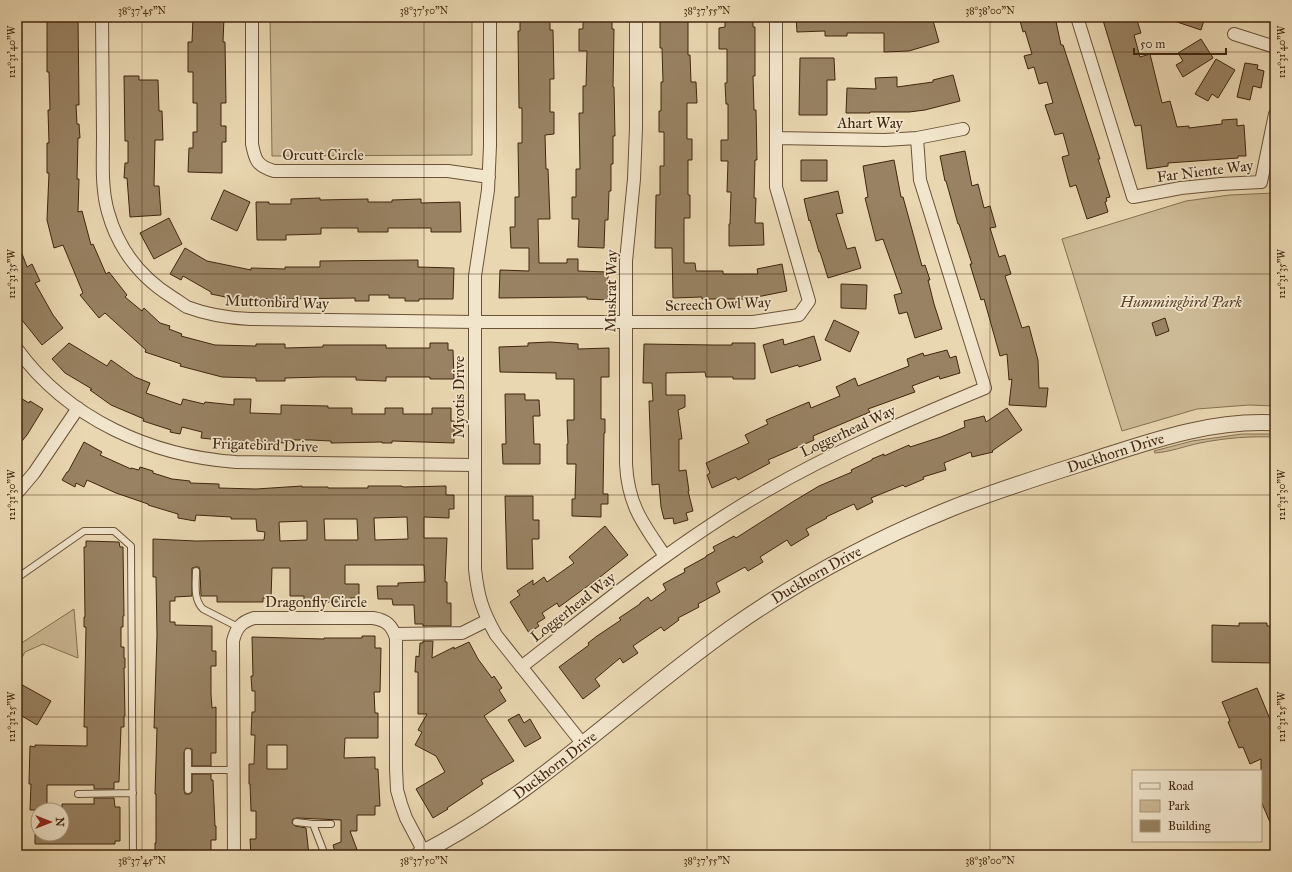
<svg xmlns="http://www.w3.org/2000/svg" width="1292" height="872" viewBox="0 0 1292 872" font-family="'IM FELL Great Primer',serif">
	<style>
		.green { fill: #ccb995; stroke: #867052 }
		.building { fill: #988263; stroke: #41260e; fill-rule: evenodd }
		.lines { fill: none; stroke-linecap: round; stroke-linejoin: round }
		.service-casing { stroke: #6b5237; stroke-width: 8 }
		.minor-casing { stroke: #6b5237; stroke-width: 14 }
		.tertiary-casing { stroke: #6b5237; stroke-width: 17 }
		.service { stroke: #f1e5cc; stroke-width: 6 }
		.minor { stroke: #f1e5cc; stroke-width: 12 }
		.tertiary { stroke: #f1e5cc; stroke-width: 15 }
		.ticks { fill: none; stroke: #41260e; stroke-width: 1; stroke-opacity: 0.45 }
		.labels { text-anchor: middle; dominant-baseline: central; stroke-width: 3.5; stroke-linejoin: round; paint-order: stroke }
		.street-label { font-size: 15px; fill: #41260e; stroke: #f1e5cc }
		.park-label { font-size: 15px; font-style: italic; fill: #5d4329; stroke: #f1e5cc }
		.neatline { fill: none; stroke: #41260e; stroke-width: 1.5 }
		.ticks-label { font-size: 10px; text-anchor: middle; fill: #41260e }
	</style>
	<rect width="100%" height="100%" fill="#e9d7b1"/>
	<filter id="stains"><feTurbulence type="fractalNoise" baseFrequency=".005" numOctaves="4"/><feColorMatrix values="0 0 0 0 .2 0 0 0 0 .09 0 0 0 0 .02 0 0 0 .5 -.17"/></filter>
	<radialGradient id="worn" r=".72"><stop offset=".6" stop-color="#630" stop-opacity="0"/><stop offset="1" stop-color="#630" stop-opacity=".3"/></radialGradient>
	<path class="green" d="M270 17H472V155L272 156Z
		M1275 193V406L1249 405 1197 409 1122 431 1062 239 1186 201 1230 195Z
		M1242 434H1275V437C1250 436 1225 438 1200 443 1185 446 1170 452 1155 453L1154 451 1192 441Z
		M74 609 78 658 43 644 25 652 19 663 17 660V646Z"/>
	<path class="building" d="M47 17H78L79 105H76L77 124H79L80 138H78L77 179H79L78 212 82 211 91 245 93 244 106 274 109 272 127 295 125 297 142 311 144 308 160 323 170 326 169 329 182 334 181 336 215 345 256 346V344H285V348L323 347V345H386V348H430V343H448V350H453L454 379H430V377H386V381L356 380V377H323L285 378V381H256V378L222 377 180 366 181 364 145 352 146 350 105 313 99 318 80 295 83 293 63 245 54 248 47 220 49 173H47V143H49L48 110H50L49 72H47Z
		M193 17H224L223 42H225L226 103H221V126H226V142H222V173L188 172 189 148H193V132H197V103H193V72H188V42H192Z
		M520 17H550V30H553L554 79H550V112H554V134L545 135 546 169H548L550 219H538L539 263H567V259H578V271L608 272V300L587 299V297L499 298 500 270 529 271V248H511L510 227H515V197H519L518 143H522V108H519L518 31H520Z
		M583 17H612V29H614L613 87H614L615 136H613V164H611V191H609L608 220H605L604 248 578 247 579 219H572V197H576V169H580L579 113H583V86H586L587 51H579V29H583Z
		M660 17H688V55H690L691 82H696L697 103H687V139H692V160H688V195H690V218H684V263H695L696 271H723V274H758L757 269 782 264 787 291 752 298V299H702V297L673 298 672 248H655L656 195H660V166H664V132H659V111H661V82H663L662 48H660Z
		M725 17H753V27H755V76H753L754 110H756L757 160H755L754 198H756L755 223H763L764 245 729 246V224H730L731 192H727L728 161H721V140H728V104H726L725 83H727V49H719V28L725 27Z
		M796 17H932L939 42 909 51 884 52V33H847V36H825V31L797 32Z
		M1019 17H1055L1061 45H1063L1100 159H1098L1110 197 1106 198 1107 201 1105 202 1108 212 1087 219 1076 185 1070 187 1062 157 1069 155 1063 133 1055 135 1045 105 1053 103 1047 82 1039 84 1034 67 1028 69 1024 56 1032 54 1025 31 1023 32Z
		M1102 17H1136L1141 33 1134 35 1140 57 1150 54 1162 103 1170 101 1177 127 1189 126V128L1222 124V120L1237 119V126L1244 125 1246 156H1238V158L1168 163V166L1147 169 1141 125 1135 126Z
		M1169 17H1205L1201 30 1168 19Z
		M1201 39 1213 58 1183 77 1176 65 1183 61 1178 53Z
		M800 58H834L835 80H827V115H799Z
		M1216 59 1235 70 1218 98 1212 94 1208 101 1195 94Z
		M1245 63 1258 65 1257 69 1264 71 1261 88 1253 86 1250 100 1237 97Z
		M953 75 960 101 925 110 909 112H870V113H846L847 88 876 89 875 78 897 77V87L933 82V80Z
		M124 76H139V80H158L159 111H162L163 140H155L154 186H159L161 215 130 217 127 178H124L125 163H128V141H125Z
		M965 151 972 186 978 184 984 208 990 206 996 227 990 228 999 257 1005 255 1011 274 1005 276 1022 328 1029 326 1038 360 1039 388H1048L1046 407 1009 405 1012 379 1009 380 1007 354 1000 356 984 299 981 300 972 271 970 264H972L959 224H958L946 181H945L940 156Z
		M801 160H827V181H801Z
		M894 160 901 197H903L922 266 925 265 930 280H928L934 304 942 329 915 338 907 312 899 314 894 295 902 293 883 239 876 241 865 198 868 197 863 166Z
		M224 190 250 202 237 231 211 219Z
		M838 191 843 213 836 214 847 249 855 247 861 268 828 278 820 252H819L810 220 809 221 804 199Z
		M320 198V200L368 199V202H392V200L421 199V203L460 202 461 232H431V228H388V232H358V228H321V234L286 235V240H257L256 202H269V204H291V199Z
		M169 218 182 244 154 259 140 233Z
		M18 243 27 267 32 264 40 281 35 283 53 315 63 328 42 345 22 320 17 310V244Z
		M185 248 207 261 251 270V268L285 269V267H320V261L418 260V267L454 268 453 299H419V301H405V298H389V295H369V301H355V298L280 299 240 298V300L211 294V292L183 276 181 280 170 274Z
		M841 284 867 285 866 309 841 308Z
		M1165 318 1169 331 1156 336 1152 323Z
		M834 320 859 332 850 352 825 340Z
		M814 336 821 360 799 367 798 365 771 373 763 345 783 339 784 345Z
		M550 342 578 344V349L609 348V377H601V419H605V433H604L603 494H608V504H601V517L572 516V499H575L576 464H567V444H568L567 420H574V379H556V373L500 372 499 347 528 346V343Z
		M69 343 107 366 111 360 135 377 150 383 146 393 181 405 183 399 204 404 205 402 234 405V399H251L250 413 281 414V405L328 406V408H352V414H385V408H403V414H432V408H451V421H454V443L392 441V443H382V442L331 443V441L311 440H292V443L239 442V443H229V441L201 438 202 432 182 427 180 434 170 432 171 430 143 421 144 419 111 405 90 390 92 389 65 373 52 359Z
		M732 343H755V379H733V377H706L705 372 666 373V395H685V407L678 410 682 439H679V471L686 470 689 491H688L693 511 686 513 688 520 674 524 673 518 664 519 661 507 659 484 652 485 649 401H653L652 383H643L644 344 714 345H732Z
		M947 350 950 358 956 356 960 373 940 379 939 376 912 386 915 392 868 409 870 412 813 436 814 440 768 460 770 463 738 480 736 477 712 488 707 475 710 473 706 463 749 443 745 435 768 424 766 420 809 402 811 408 840 396 836 387 855 378 858 386 909 366 907 359 923 353 924 356Z
		M505 394H525V400H539L540 416H533L534 444H540V464H503L502 444H506Z
		M17 396 29 403 30 401 43 409 27 435 17 447Z
		M1007 408 1022 430 992 451 993 452 972 457 971 452 944 463 946 470 923 477 924 479 905 487 903 485 871 498 873 502 857 510 854 504 826 517 827 518 806 529 809 535 791 546 787 540 760 557 763 562 748 571 745 567 716 583 720 592 698 604 699 607 678 618 679 620 664 631 661 627 633 646 638 653 623 663 620 658 595 679 600 686 583 699 559 667 589 645 588 643 597 636 621 620 619 618 640 604V603L648 597 651 601 666 590 663 584 685 572 684 569 706 557V556L715 551 713 547 734 536 736 538 794 501 819 486 852 472 851 470 872 460V459L884 454V456L909 445 910 447 941 437 965 427 964 421 984 416 986 422Z
		M84 442 102 452 100 455 131 469V468L139 470 140 467 153 471V473L172 479 190 481V483L219 484V488L256 489 302 486V487H328V488H368V486H402L403 487 446 486V495H454V509H449V518L424 517V538H447L445 582H447V603H451V626H423V624H415L414 605H393L392 599H378L377 586H398V583L425 582 424 565H345V584H359V598H350V602H304V596H290V568H272L271 598H263V602H217V596H201L200 571 199 567H196L192 568V596L175 597V601H170V622H175V625L212 626V651H216V666H211V694L212 708 216 707V753H211V766H192V749L186 748 184 752V790L185 794H190L192 792V774H211V780H213L215 826H216V840H211V852L181 851V855H155V843H156V794H155L157 728H154L157 635 156 577H153V539L196 541 264 540 265 532 257 531 256 519H231V517L196 515 195 521 178 518V514L148 505V504L116 493 87 480 84 487 76 483 75 487 62 480 67 472H68ZM407 517 408 539 375 540 374 518ZM324 519H357L358 540H325ZM307 521V540L280 541 279 522Z
		M505 496H533V520H539V539H532L533 569H507Z
		M605 526 628 555 600 577 559 607 557 603 542 613 545 618 537 623 539 626 529 633 510 602 520 595 517 591 533 580V585L544 577 547 582 574 563 569 557Z
		M86 541 119 542 120 547H123L124 616H123V627H121V647H124V658H125V668H124L125 716H124V727H121L119 782H114V789H94V785H47V810H30L31 784H29L30 746 35 747V745L87 746V727H84L86 627H84V617H85L84 547H86Z
		M1239 623H1267V626H1275V663L1212 662V625L1239 626Z
		M362 636H375V648H381L380 692H374L375 713H378V738H345L344 758 375 757V769H378L380 806H375V815H357V831H350L359 855H336L333 845 341 842V820L297 818 293 819 292 823 295 826 306 828 309 855H251L250 839H256V811H251L250 784H249V764H254L255 735H251L252 712H255V691H252L251 676H253L252 637 324 639V638H362ZM267 745H287V769H267Z
		M423 641H433L432 658 454 647V649L469 642 478 659 492 678 494 676 502 688 499 690 506 701 484 716 514 761 481 780 483 784 447 808 448 809 433 818 416 789 445 772 436 756 415 745 422 732 418 730 427 714H418V672H415L416 656 419 657 420 643H423Z
		M17 682 51 701 37 725 17 713Z
		M1257 688 1275 731V834L1261 801V759L1250 764 1243 747 1239 748 1228 722 1230 721 1222 702Z
		M519 714 524 723 530 719 541 738 525 747 508 720Z
		M94 798H114L115 807H120V841H115V844H35V834H62V804H94Z"/>
	<g class="lines">
		<defs>
			<path id="service" d="M196 571C196 584 193 599 203 609L238 627
				M17 578 84 531H114L131 546 133 855
				M188 752V790
				M188 770H233
				M78 794 133 793
				M296 822 313 824
				M325 855 313 824H331"/>
			<path id="minor" d="M102 17C102 57 103 96 103 136 103 160 101 188 108 212 118 248 140 277 172 297 177 300 182 304 187 307 208 315 228 318 250 319L475 322H753L799 315 809 301 776 187V17
				M252 17V144C255 160 257 166 274 171H448L489 177
				M490 17V146L488 190 475 276V569C478 597 482 610 496 635L582 743
				M636 17V128L634 179 626 261V464C628 505 643 524 665 556
				M1077 17 1133 197 1181 188 1221 184 1261 182 1275 114
				M1234 34 1275 47
				M776 138 885 140 917 138 963 129
				M17 349C68 419 151 456 236 462L475 465
				M17 493 34 473 78 408
				M395 634 462 633 488 620
				M521 667C600 606 677 542 764 492 835 451 910 419 985 388L920 180 917 138
				M234 855 233 641C236 628 241 622 254 618H373C386 620 392 625 396 638V769L397 790 401 804 406 818 424 852"/>
			<g id="tertiary">
				<path id="s1" d="M418 855C533 797 626 702 731 628 799 580 873 540 950 509 992 492 1036 478 1080 464 1143 444 1208 419 1275 423"/>
			</g>
		</defs>
		<use href="#service" class="service-casing"/>
		<use href="#minor" class="minor-casing"/>
		<use href="#tertiary" class="tertiary-casing"/>
		<use href="#service" class="service"/>
		<use href="#minor" class="minor"/>
		<use href="#tertiary" class="tertiary"/>
	</g>
	<path class="ticks" d="M142 17V855M424 17V855M707 17V855M990 17V855M1273 17V855M17 52H1275M17 274H1275M17 495H1275M17 717H1275"/>
	<g class="labels">
		<g class="street-label">
			<text x="870" y="123">Ahart Way</text>
			<text x="323" y="155">Orcutt Circle</text>
			<text transform="translate(1205 171) rotate(-7)">Far Niente Way</text>
			<text transform="translate(611 291) rotate(-89)">Muskrat Way</text>
			<text transform="translate(277 302) rotate(2)">Muttonbird Way</text>
			<text transform="translate(718 304) rotate(-2)">Screech Owl Way</text>
			<text transform="translate(459 397) rotate(-90)">Myotis Drive</text>
			<text transform="translate(848 431) rotate(-25)">Loggerhead Way</text>
			<text transform="translate(265 445) rotate(2)">Frigatebird Drive</text>
			<text stroke="none"><textPath href="#s1" startOffset="812">Duckhorn Drive</textPath></text>
			<text stroke="none"><textPath href="#s1" startOffset="488">Duckhorn Drive</textPath></text>
			<text x="316" y="602">Dragonfly Circle</text>
			<text transform="translate(573 607) rotate(-38)">Loggerhead Way</text>
			<text stroke="none"><textPath href="#s1" startOffset="164">Duckhorn Drive</textPath></text>
		</g>
		<g class="park-label">
			<text x="1181" y="302">Hummingbird Park</text>
		</g>
	</g>
	<rect width="1292" height="872" fill="none" stroke="#e9d7b1" stroke-width="44"/>
	<rect x="1132" y="770" width="130" height="72" fill="#f1e5cc" stroke="#ab9980"/>
	<rect x="1140" y="783" width="20" height="6" fill="#f1e5cc" stroke="#ab9980"/>
	<text x="1168" y="790" font-size="12" fill="#41260e">Road</text>
	<rect x="1140" y="800" width="20" height="12" fill="#ccb995" stroke="#ab9980"/>
	<text x="1168" y="810" font-size="12" fill="#41260e">Park</text>
	<rect x="1140" y="820" width="20" height="12" fill="#988263" stroke="#ab9980"/>
	<text x="1168" y="830" font-size="12" fill="#41260e">Building</text>
	<g transform="translate(50 822) rotate(90)"><circle r="19" fill="#f1e5cc" stroke="#ab9980"/>
	<path d="M0-3L7 15L0 10L-7 15Z" fill="#8f2418"/>
	<text y="-6" font-size="11" font-weight="bold" text-anchor="middle" fill="#41260e">N</text>
	</g>
	<path d="M1134 48v6h92v-6" fill="none" stroke="#41260e" stroke-width="2"/>
	<text x="1140" y="48" font-size="12" fill="#41260e" stroke="#f1e5cc" stroke-width="3" paint-order="stroke">50 m</text>
	<rect x="22" y="22" width="1248" height="828" class="neatline"/>
	<g class="ticks-label">
		<text x="142" y="14">38°37'45"N</text>
		<text x="424" y="14">38°37'50"N</text>
		<text x="707" y="14">38°37'55"N</text>
		<text x="990" y="14">38°38'00"N</text>
		<text transform="translate(1281 52) rotate(-90)" y="4">121°31'40"W</text>
		<text transform="translate(11 52) rotate(-90)" y="4">121°31'40"W</text>
		<text transform="translate(1281 274) rotate(-90)" y="4">121°31'35"W</text>
		<text transform="translate(11 274) rotate(-90)" y="4">121°31'35"W</text>
		<text transform="translate(1281 495) rotate(-90)" y="4">121°31'30"W</text>
		<text transform="translate(11 495) rotate(-90)" y="4">121°31'30"W</text>
		<text transform="translate(1281 717) rotate(-90)" y="4">121°31'25"W</text>
		<text transform="translate(11 717) rotate(-90)" y="4">121°31'25"W</text>
		<text x="142" y="864">38°37'45"N</text>
		<text x="424" y="864">38°37'50"N</text>
		<text x="707" y="864">38°37'55"N</text>
		<text x="990" y="864">38°38'00"N</text>
	</g>
	<rect width="100%" height="100%" filter="url(#stains)"/>
	<rect width="100%" height="100%" fill="url(#worn)"/>
</svg>
